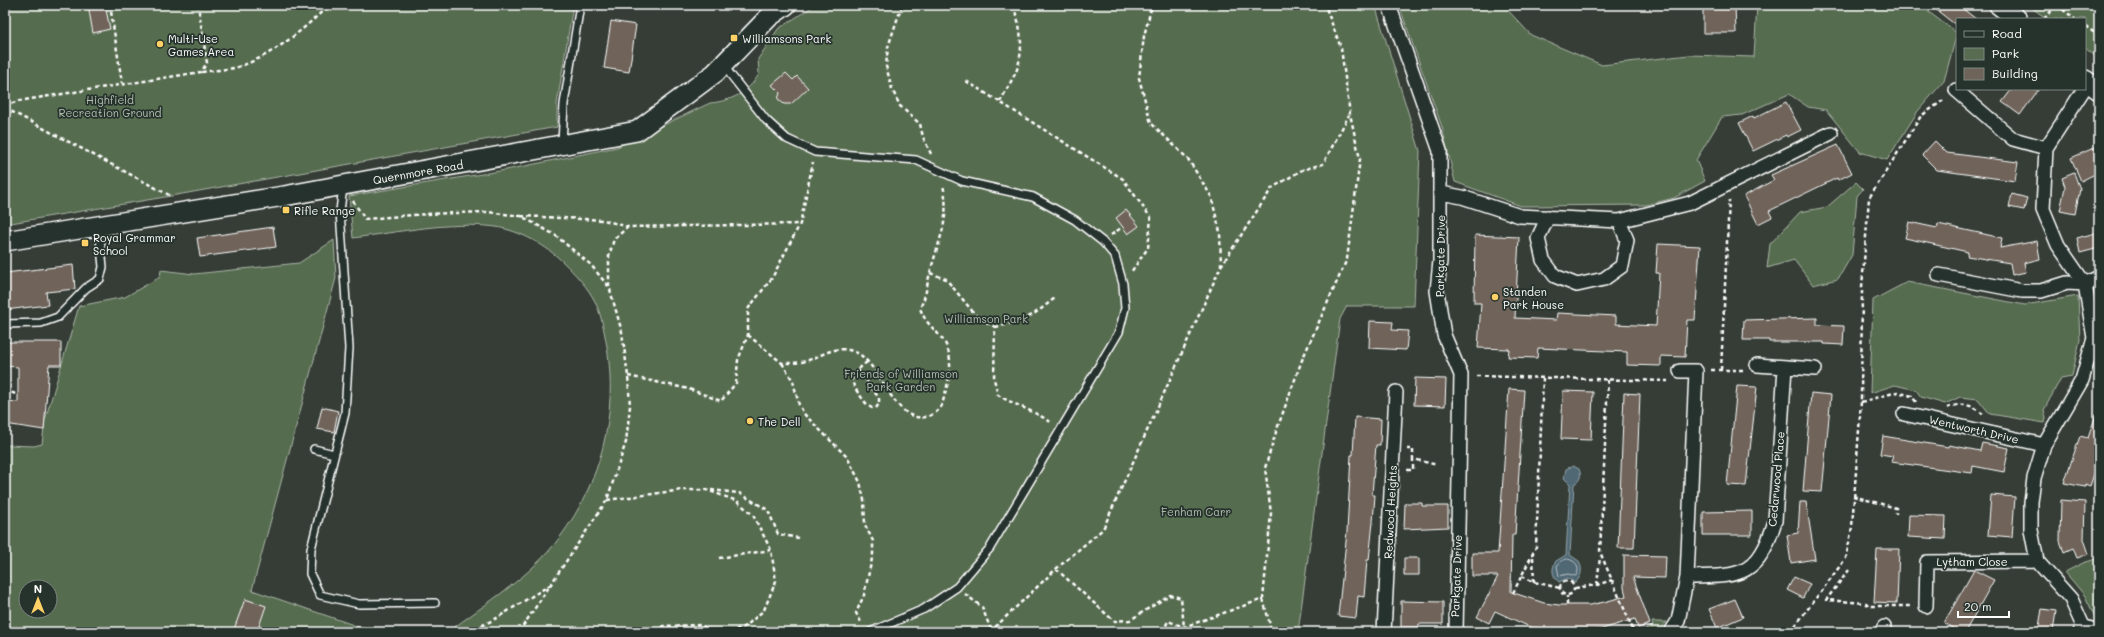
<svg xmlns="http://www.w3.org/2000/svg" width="2104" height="637" viewBox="0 0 2104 637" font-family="Mali,sans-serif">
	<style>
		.green { fill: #576c50; stroke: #abb6a8; fill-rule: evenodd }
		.water { fill: #4f6773; stroke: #95a4ab }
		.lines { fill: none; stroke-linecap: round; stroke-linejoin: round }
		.shore { stroke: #b9c2c7; stroke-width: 1 }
		.building { fill: #6f645a; stroke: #fff }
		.lane-casing { stroke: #fff; stroke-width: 10 }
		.street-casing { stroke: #fff; stroke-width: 16 }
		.secondary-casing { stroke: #fff; stroke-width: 22 }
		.path { stroke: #fff; stroke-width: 2.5; stroke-dasharray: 4 3; stroke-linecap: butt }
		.lane { stroke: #26332d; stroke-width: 7 }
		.street { stroke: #26332d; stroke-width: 13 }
		.secondary { stroke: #26332d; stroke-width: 19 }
		.poi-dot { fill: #ffd166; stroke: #26332d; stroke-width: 1.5 }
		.labels { text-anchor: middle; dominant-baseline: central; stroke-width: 3.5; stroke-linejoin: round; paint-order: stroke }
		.poi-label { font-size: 11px; fill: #fff; stroke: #26332d; text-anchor: start }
		.park-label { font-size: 11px; fill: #b3bdb0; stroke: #26332d }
		.street-label { font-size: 11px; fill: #fff; stroke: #26332d }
	</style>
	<rect width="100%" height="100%" fill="#353d36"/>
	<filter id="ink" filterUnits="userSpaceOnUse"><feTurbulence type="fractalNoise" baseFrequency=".025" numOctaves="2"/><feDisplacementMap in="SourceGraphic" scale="8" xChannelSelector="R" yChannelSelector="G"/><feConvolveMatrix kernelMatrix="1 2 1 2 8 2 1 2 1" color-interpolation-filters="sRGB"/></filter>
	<g filter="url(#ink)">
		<path class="green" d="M5 5H573L557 104V127L171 196 5 224Z
			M815 5H1375L1420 151 1414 306H1347L1340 319 1298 632H448C486 603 532 576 560 537 601 482 618 414 607 347 604 330 601 311 592 296 584 283 574 273 564 263 547 246 521 231 496 227 449 221 400 232 353 238L349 196 506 170 617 147 710 103C731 101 748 93 759 74L758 59 778 29Z
			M1399 5H1503L1531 35 1602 65 1689 55 1754 57 1757 5H1930L1926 10 1957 33 1944 81 1918 111 1887 160 1860 152 1826 110 1808 107 1789 94 1742 115 1722 117 1696 160 1705 181 1674 198 1646 205 1521 206 1455 182 1442 127Z
			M2028 5H2099V59L2085 48V19H2047Z
			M1856 182 1863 189 1857 196 1852 255 1838 279 1813 285 1794 260 1767 268 1770 244 1800 212 1827 207Z
			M334 240 336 278 252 590 374 632H5V445L34 446 42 444 45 420 79 306 125 297 160 277 161 270 194 274 299 263ZM26 587H50V611H26Z
			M1907 282 2025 305 2078 296 2080 340 2072 376 2061 378 2044 410 2046 417 2045 423 1990 414 1978 399 1960 397 1945 404 1921 397 1916 390 1895 385 1870 393 1873 300Z
			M2099 558V620L2096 619 2085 596 2065 572 2083 563Z
			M1652 622H1667L1658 632H1638L1653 626Z"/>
		<path class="water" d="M1573 466 1579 469C1582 476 1580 481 1574 484L1570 555 1579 561C1583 570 1582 576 1575 583L1568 578 1559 582C1552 576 1551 569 1556 561L1566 555 1570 484 1564 478 1566 469Z"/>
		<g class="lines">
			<path class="shore" d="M1568 559C1576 561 1580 566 1577 575L1575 576 1568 574 1559 576 1557 566 1561 561Z"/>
		</g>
		<path class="building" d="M88 5H105L110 29 93 33Z
			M1703 5H1735L1736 33H1703Z
			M1930 5H1958L1976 19H1957V26Z
			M611 21 636 25 629 72 604 68Z
			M786 73 793 80 797 76 808 88 791 104H784L778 99 780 93 772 85Z
			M2012 89H2039L2020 115 2002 102Z
			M1786 102 1801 130 1787 137 1786 135 1753 151 1739 123 1753 116 1754 118Z
			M1935 141 1947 153 2018 162 2015 181 1937 170 1922 155Z
			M1838 145 1852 173 1838 180 1837 178 1769 211 1772 217 1758 224 1744 196 1774 180 1771 175Z
			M2096 147 2099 155V172L2081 181 2071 158Z
			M2074 173 2080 189 2075 214 2060 211 2065 187 2062 178Z
			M2012 194 2027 198 2024 210 2009 207Z
			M1126 210 1139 226 1128 234 1116 218Z
			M1909 222 1937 228 1938 224 2002 238 2000 248 2037 241 2040 259 2024 263 2026 272 2012 275 2010 263 1967 256 1968 252 1905 238Z
			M273 227 276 247 200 257 197 238Z
			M2099 232V248L2080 253 2077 238Z
			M1475 235 1519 237 1515 318 1556 320 1557 313 1616 316V324L1656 326 1659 273H1656L1658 244 1700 246 1695 320H1687L1685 357 1661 356V366L1627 365V352L1538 348 1537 358 1508 357 1509 349 1478 348 1481 303H1474Z
			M73 265 75 289 46 292 48 305 5 310V273Z
			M1817 318V325L1844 326 1843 345 1824 344V342H1769V340H1743L1744 320Z
			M1370 321 1393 322 1392 330 1408 331 1406 350 1369 348Z
			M5 342H61V365H49L44 430 5 424V401L18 402V367L5 366Z
			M1415 378 1446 379 1445 406 1414 405Z
			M1737 386 1757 387 1746 486 1727 485Z
			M1509 389 1524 390 1515 535H1512L1511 592 1544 603 1559 605H1590L1604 602 1626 596 1624 588V555L1666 556 1665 578 1633 577 1650 624 1638 628 1635 619 1599 630 1564 632 1530 627 1495 611 1489 623 1477 617 1498 576H1472V553H1498Z
			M1563 391 1593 392 1591 440 1561 439Z
			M1624 393 1640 394 1634 548H1618Z
			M1811 393 1831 395 1822 492 1803 491Z
			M322 407 338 411 334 432 317 429Z
			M2097 412 2099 413V459L2090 486 2085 484V487L2064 483 2080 436 2088 438Z
			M1355 417 1381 419 1380 445H1376L1372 495H1375L1373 522 1369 560H1367L1364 597 1358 596 1356 618 1338 616 1347 532 1351 455H1353Z
			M1883 436 1948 447 1949 445 1980 451 1982 443 2009 448 2004 472 1973 466 1972 473 1891 462 1893 456 1880 454Z
			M1991 495 2015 497 2012 537 1988 535Z
			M2061 500 2085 502 2084 539 2089 554 2077 558 2073 548 2064 552 2060 541Z
			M1800 502H1806L1815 559 1791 563 1787 535 1798 533Z
			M1405 503H1422V506H1448V527L1404 529Z
			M1752 511V535H1703V512Z
			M1909 515 1946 516 1945 539 1908 537Z
			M1877 549H1899L1897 603 1874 602Z
			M1404 558H1419V575H1404Z
			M1974 570 1994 580 1965 632H1959L1944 623Z
			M1794 577 1810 584 1803 598 1787 590Z
			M245 599 266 606 257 632H233Z
			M1735 599 1743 617 1717 628 1709 609Z
			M1401 601 1443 602V624H1419V627H1401Z
			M2042 609 2056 611 2053 632H2038Z"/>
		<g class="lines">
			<defs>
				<path id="lane" d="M723 65 766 120 787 139 815 152 916 160 962 181 1033 197 1075 220 1103 242 1115 256 1123 284 1125 308 1119 332 990 548 957 587 924 609 870 632
					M562 144 564 104 580 5
					M343 187 340 211 349 348 345 413 311 549 310 574 320 595 359 604 435 603
					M5 324 41 323 58 317 86 288 100 279 103 267 99 227
					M314 449 334 454"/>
				<path id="street" d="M1389 5 1440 151V261L1437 291 1444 335 1461 375 1456 632
					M1956 90 2013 139 2046 148
					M1441 193 1462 197 1520 216 1619 221 1690 203 1831 133
					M1548 217 1538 238 1543 260 1555 276 1577 285 1604 279 1622 266 1627 240 1619 221
					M1939 275 2022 291H2041L2067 283 2085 284 2099 277
					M1757 365 1815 369
					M1904 414 2044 445
					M1687 577C1740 576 1758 578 1775 521L1785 367
					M1926 606 1927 562 2037 561
					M2083 626 2099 632
					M1384 632 1396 392
					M1671 632 1678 621 1687 577 1696 371H1680
					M1882 632 1884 627
					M2080 632 2083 626 2071 599 2037 561 2031 530V502L2034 478 2044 445 2082 380 2094 338 2085 284 2058 245 2043 209 2046 148 2084 89"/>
				<path id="secondary" d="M1999 5 2017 19
					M2085 80 2099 90
					M5 241 284 196 637 131 715 73 769 17 786 5"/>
			</defs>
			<use href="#lane" class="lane-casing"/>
			<use href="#street" class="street-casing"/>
			<use href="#secondary" class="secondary-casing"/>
			<path class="path" d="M110 5 122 83
				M902 5 888 47 886 66 892 89 900 106 920 124 923 137 931 154
				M2057 5 2075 19
				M2044 19 2057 5
				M2085 26 2099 36
				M202 72C214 70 229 70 241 66 275 54 304 29 329 5
				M966 81 1123 179 1151 218 1148 248 1131 272
				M1000 102C1005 92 1011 82 1016 72 1024 52 1022 24 1012 5
				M5 106 18 101 201 72 207 63 198 5
				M5 108 171 196
				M353 201 365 219 426 214 487 212 521 216 555 235 591 265 608 286
				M521 216 604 220 628 227
				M1111 235 1121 228
				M1221 266 1272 188 1302 170 1323 164 1349 115
				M930 273 946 279 978 318 995 327 994 379 998 395C1016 406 1035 411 1052 423
				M995 327C1026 321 1031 317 1055 298
				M748 335 782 363C789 363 799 363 806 361 824 355 836 344 855 352 882 363 894 428 929 416 934 414 940 410 942 405 947 386 955 364 946 345 938 330 926 326 920 308 927 294 926 287 930 273 938 241 951 220 943 185
				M782 363 793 381 799 405 805 415 847 457 860 482 864 500 865 525 873 541V554L864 595 856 613 862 624
				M858 370 879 398V403L877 407 872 408C866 405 863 399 859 394 846 376 853 374 868 361
				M1711 370H1744
				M1721 370 1729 200
				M628 376 689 389 721 401 736 383 738 360 748 335V309L772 278 800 224 813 162
				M1476 376 1668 381
				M1608 380 1600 552 1634 632
				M5 390 18 395
				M1861 402 1897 392 1912 396 1916 402
				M1947 408C1959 403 1974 403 1983 415
				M1407 449H1413V459
				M1407 470H1413V459L1437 465
				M711 490 739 493 768 510 778 534 798 538
				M1853 496 1896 508V514
				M607 500 682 490H707L737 501 753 515 771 550 776 581 764 610 746 626 729 632
				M1533 557 1534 582
				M719 558 771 550
				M1056 569 1114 621 1130 620 1170 595 1181 598 1184 627
				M1849 570 1826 600 1866 603 1869 606H1912
				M1522 576 1534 582 1560 588
				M1560 588a7 7 0 1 1 14 0a7 7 0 1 1-14 0Z
				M1597 585 1600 557
				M1575 588 1597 585 1612 580
				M1513 593 1536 547 1543 378
				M965 594 982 607 991 630
				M1263 599 1272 632
				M1567 605V596
				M469 632 495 619 550 585
				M519 632 607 500 626 442 630 406 628 376 622 332 609 286V256L614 239 628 227 800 224
				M656 632 663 626 701 625 715 632
				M990 632 1056 569 1103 529 1221 266 1220 232 1211 196 1188 159 1151 123 1139 78 1144 36 1152 5
				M1163 632 1168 621 1184 627 1263 599 1271 513 1265 468 1277 429 1302 360 1347 259 1360 159 1350 114 1341 48 1325 5
				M1782 632 1795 626 1846 558 1852 527 1861 402 1862 287 1869 198 1921 116 1945 99"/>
			<use href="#lane" class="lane"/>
			<use href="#street" class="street"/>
			<use href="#secondary" class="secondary"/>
		</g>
	</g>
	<g class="poi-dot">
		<rect x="730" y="34" width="8" height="8" rx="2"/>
		<circle cx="160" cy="44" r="4"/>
		<rect x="282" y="206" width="8" height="8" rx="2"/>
		<rect x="81" y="239" width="8" height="8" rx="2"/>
		<circle cx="1495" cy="297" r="4"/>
		<circle cx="750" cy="421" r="4"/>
	</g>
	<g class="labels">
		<g class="poi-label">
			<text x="168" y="38">Multi-Use<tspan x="168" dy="13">Games Area</tspan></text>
			<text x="742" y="38">Williamsons Park</text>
			<text x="294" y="210">Rifle Range</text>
			<text x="93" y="237">Royal Grammar<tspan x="93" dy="13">School</tspan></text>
			<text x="1503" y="291">Standen<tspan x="1503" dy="13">Park House</tspan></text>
			<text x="758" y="421">The Dell</text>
		</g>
		<g class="park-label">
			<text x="110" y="99">Highfield<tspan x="110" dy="13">Recreation Ground</tspan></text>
			<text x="986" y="318">Williamson Park</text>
			<text x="901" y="373">Friends of Williamson<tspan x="901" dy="13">Park Garden</tspan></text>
			<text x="1196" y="511">Fenham Carr</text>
		</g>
		<g class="street-label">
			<text transform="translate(418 172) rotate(-10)">Quernmore Road</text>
			<text transform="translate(1440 256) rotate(-89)">Parkgate Drive</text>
			<text transform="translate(1974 429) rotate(13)">Wentworth Drive</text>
			<text transform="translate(1776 479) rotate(-85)">Cedarwood Place</text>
			<text transform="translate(1390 512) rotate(-87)">Redwood Heights</text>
			<text x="1972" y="561">Lytham Close</text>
			<text transform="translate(1456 576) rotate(-88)">Parkgate Drive</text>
		</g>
	</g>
	<rect width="2104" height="637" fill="none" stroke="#26332d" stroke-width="20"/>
	<rect x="10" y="10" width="2084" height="617" fill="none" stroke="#fff" stroke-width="1.5" filter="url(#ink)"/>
	<rect x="1956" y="18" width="130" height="72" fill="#26332d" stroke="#7d8581"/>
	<rect x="1964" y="31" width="20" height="6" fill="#26332d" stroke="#7d8581"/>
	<text x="1992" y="38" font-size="12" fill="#ffffff">Road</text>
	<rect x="1964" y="48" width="20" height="12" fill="#576c50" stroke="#7d8581"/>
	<text x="1992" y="58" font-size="12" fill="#ffffff">Park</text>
	<rect x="1964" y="68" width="20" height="12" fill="#6f645a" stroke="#7d8581"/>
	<text x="1992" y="78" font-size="12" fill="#ffffff">Building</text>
	<g transform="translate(38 599)"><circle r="19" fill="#26332d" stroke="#7d8581"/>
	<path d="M0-3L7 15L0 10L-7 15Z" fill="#ffd166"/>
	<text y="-6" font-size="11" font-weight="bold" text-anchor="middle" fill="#ffffff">N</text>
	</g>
	<path d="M1958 611v6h51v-6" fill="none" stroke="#ffffff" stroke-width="2"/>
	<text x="1964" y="611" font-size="12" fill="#ffffff" stroke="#26332d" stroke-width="3" paint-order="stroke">20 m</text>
</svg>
